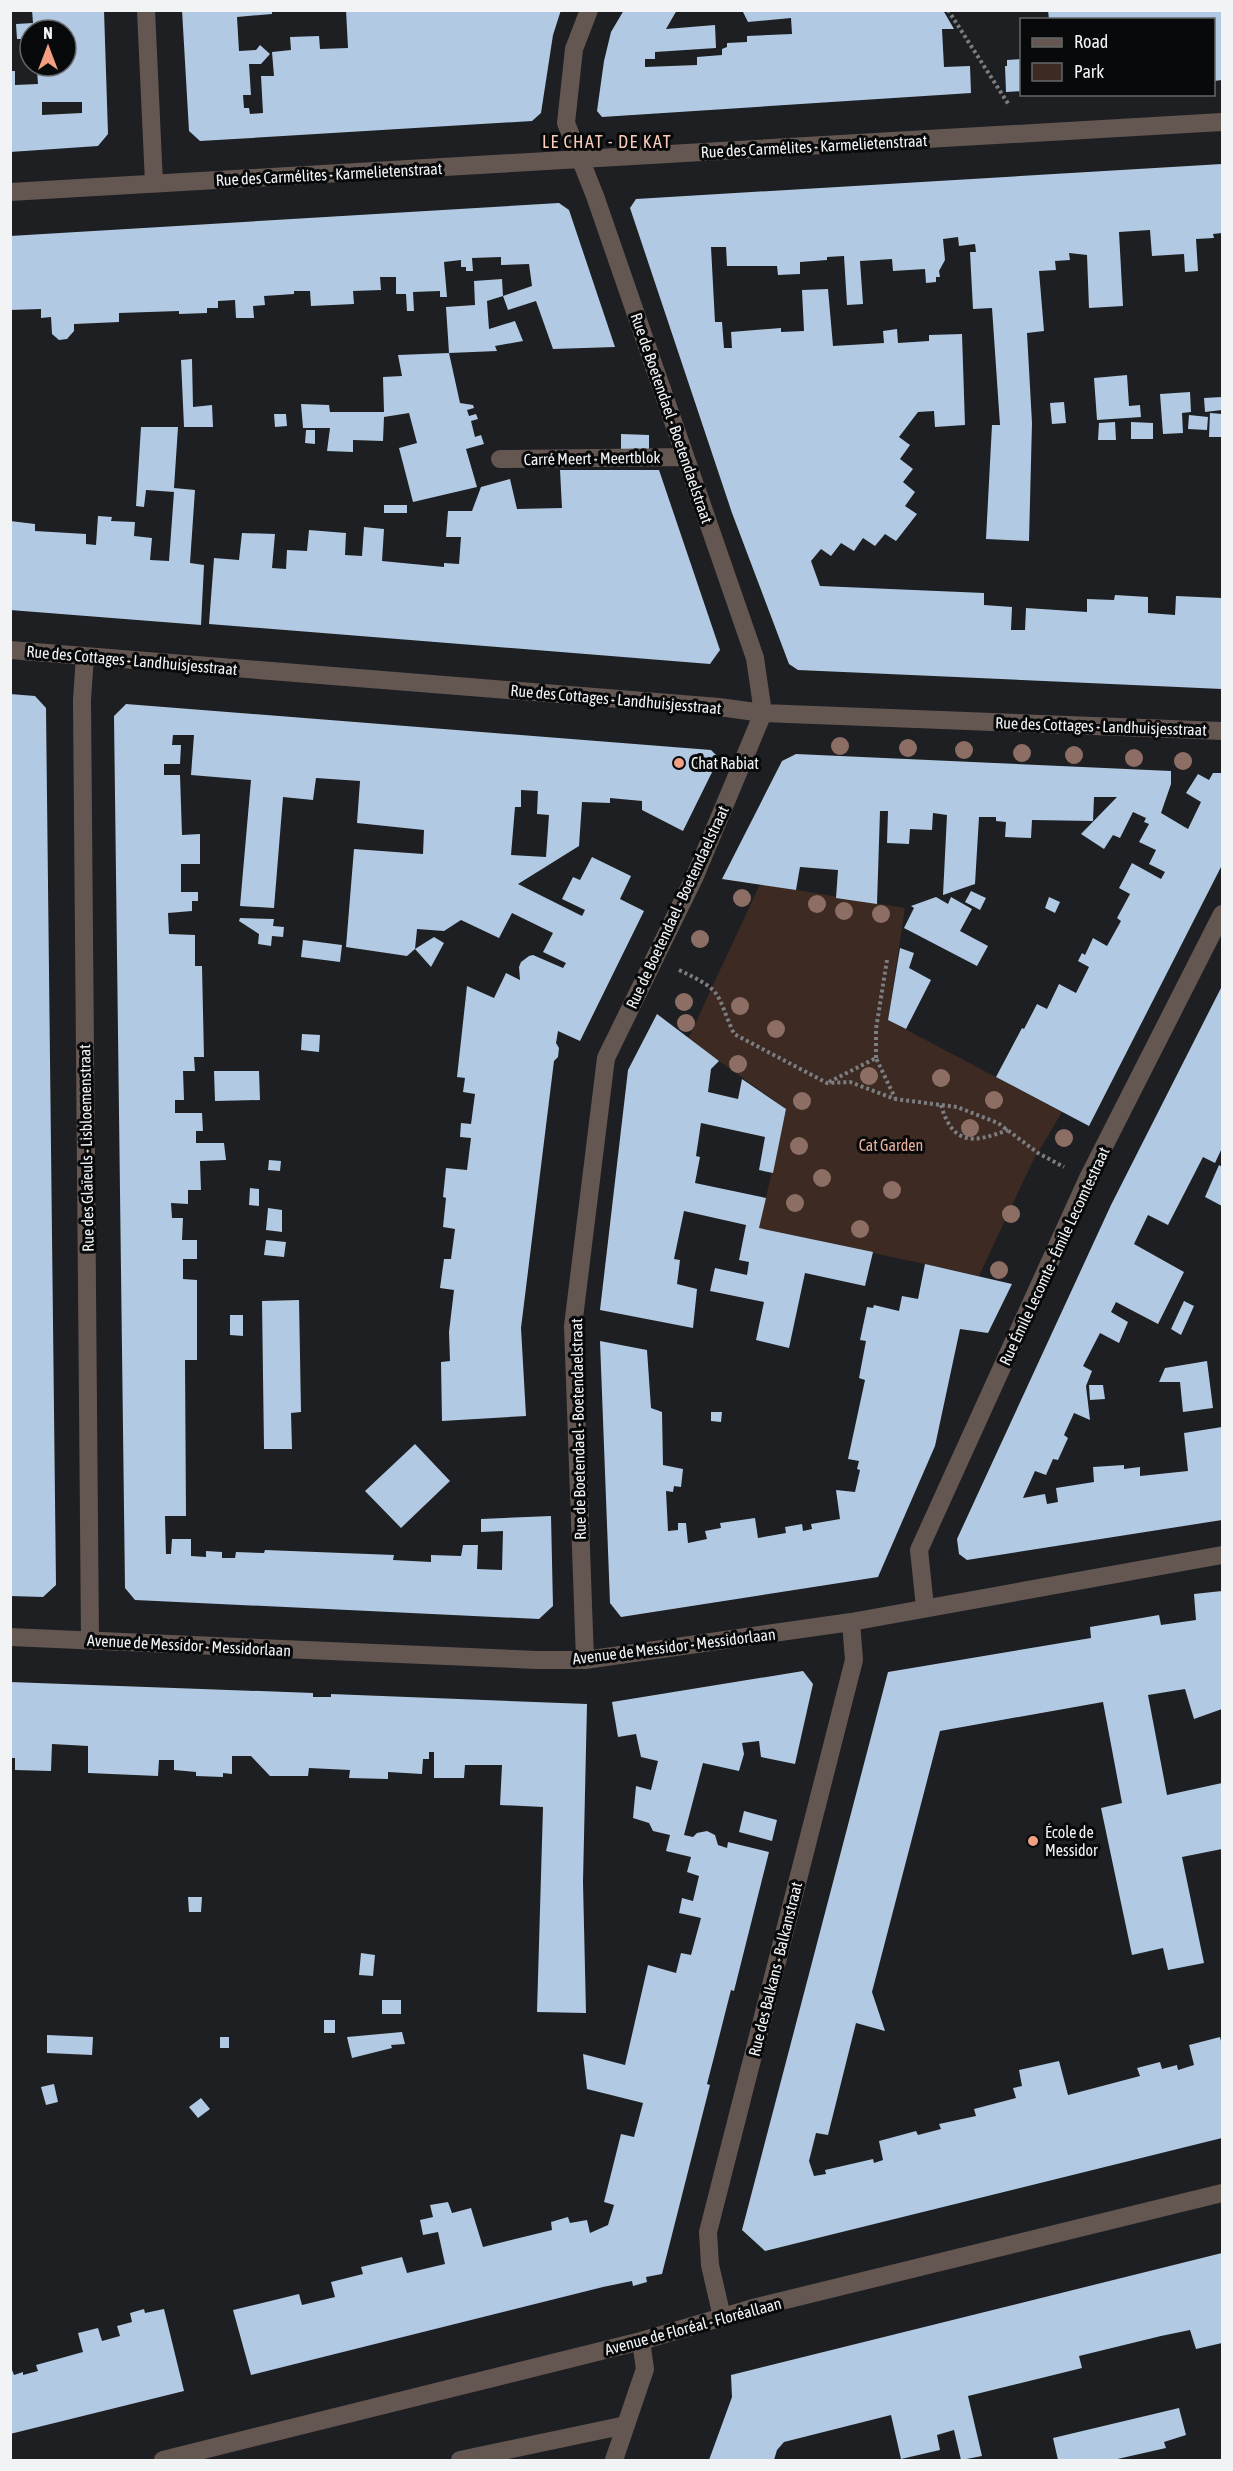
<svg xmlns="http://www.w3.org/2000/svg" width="1233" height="2471" viewBox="0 0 1233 2471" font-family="'Asap Condensed',sans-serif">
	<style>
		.green { fill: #3c2a23 }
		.building { fill: #b1c9e2; fill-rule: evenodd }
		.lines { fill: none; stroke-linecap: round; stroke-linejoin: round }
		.path { stroke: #7c7e81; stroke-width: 4; stroke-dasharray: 3 3; stroke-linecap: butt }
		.minor { stroke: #645752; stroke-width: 18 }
		.tree { fill: #8d6e64 }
		.poi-dot { fill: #f2a081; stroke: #08090a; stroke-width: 2 }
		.labels { text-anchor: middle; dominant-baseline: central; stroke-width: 6; stroke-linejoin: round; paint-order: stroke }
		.street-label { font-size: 16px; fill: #f1f3f5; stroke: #08090a }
		.poi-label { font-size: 16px; fill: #f1f3f5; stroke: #08090a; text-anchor: start }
		.park-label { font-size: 16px; fill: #e8af9a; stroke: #08090a }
		.neighbourhood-label { font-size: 18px; letter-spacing: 1.5px; fill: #fbcbb9; stroke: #08090a }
	</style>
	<rect width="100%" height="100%" fill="#1d1f22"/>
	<path class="green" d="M760 884 905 908 888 1020 1062 1112 1032 1163 979 1276 759 1228 786 1109 688 1039Z"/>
	<path class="building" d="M32 10H104L108 134 98 146 10 152V71H15V85L38 84 37 70H40V66H66V30H30V39H17L16 24 33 23ZM42 102H82V113L42 115Z
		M182 10H272V14L237 17 239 51 256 50 260 45 270 54 261 64H249L251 95H243L244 108H249L250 114 263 113 261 76H274L272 52 291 50 290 37 319 36 320 49 348 48 346 10H561L553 35 541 113 532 121 200 141 189 131Z
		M624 10H677L666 29 715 25 716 48 655 52V59H645V67L697 65V57L722 55V49L727 47V43L747 42V36L792 34 791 18 748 22 742 10H943L954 29H942L944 67 970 66 971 93 602 117 597 111 604 61 611 32Z
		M1048 10H1222V80L1214 81V20H1049Z
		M1022 59V91L1006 92 1005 66H1007V60Z
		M1222 164V233L1213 234 1214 238 1196 239 1198 271 1185 272 1184 254 1152 256 1150 230 1119 232 1123 306 1089 308 1087 255 1069 253 1070 260 1055 261 1056 270 1039 271 1044 331 1027 333 1032 423 1029 541 986 539 992 425H1000L992 308 973 309 970 252H976L975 244 959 246 958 237 943 239 945 260 939 271 940 277H936V282L926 283 925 269 893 271 892 259 860 261 863 304 847 305 844 256 827 257V260L800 262V274L778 275 777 266H727L726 247H711L715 322H722L724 348H732L731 332 781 328V332L804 331 802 290 828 289 833 346 884 343 883 331 897 329 898 343 929 341V335L962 334 965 425 935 427 934 411 918 412 899 437 910 445 900 459 913 469 903 482 915 492 905 506 917 514 896 541 885 534 875 546 863 538 854 551 841 543 831 556 821 549 811 561 820 586 984 593V605L1012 607 1011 630H1025L1026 608 1087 612V599L1114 600 1115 595 1148 597V613L1175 615 1176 596 1222 598V689L798 670 789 664 732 513 630 208 636 199Z
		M559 203 569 210 615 347 553 349 536 301 508 310 503 296 532 286 529 264 501 265V257L472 258 473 271H466V267H461V260L444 262 447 297H440V291L413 292 414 311H407L406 294H396V277H380L381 290 353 291 354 304 311 306 310 291H294V294L264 296 265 305 253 306 254 318H236L235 300 218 301V308H207V313L179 314V311L119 313V322L74 324V331L67 339 59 340 52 334 51 317 41 318V309L10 310V236Z
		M502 279 503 296 487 301 489 329 515 321 523 341 495 346 497 351 449 353 460 403 473 405 474 408 467 410 469 416 476 414 478 419 471 421 475 437 481 435 484 444 466 449 477 487 413 502 399 448 417 443 409 413 384 417 383 441 353 440V452L327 451 330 428H303L301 404 329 405 330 412H384L383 377 402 376 398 355 449 353 446 307 475 305 474 281Z
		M192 359 193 407 212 405 213 427H184L181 360Z
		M1127 375 1129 406 1140 405 1141 417 1097 420 1094 378Z
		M1190 392 1191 412 1182 413 1183 433 1163 434 1160 394Z
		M1222 397V410L1205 412 1204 398Z
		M1064 402 1066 423 1052 424 1050 403Z
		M1210 413 1222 414V437H1209Z
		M274 414H286L287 426 275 427Z
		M1189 415 1208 417 1207 430 1188 429Z
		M1115 422 1116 440H1098L1099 423Z
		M1131 422 1153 423V439H1131Z
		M141 427H178L174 488 195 490 190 563 204 565 201 625 10 610V521L35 524V531L86 534V544L96 545 98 516 112 517 111 521 135 522 134 536 152 538 150 560 169 561 174 492 146 490 144 507 136 506Z
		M306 430H315V444L305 443Z
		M621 434 649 435V450H621Z
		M560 470H659L720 650 710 664 209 624 214 558 239 560 242 533 275 534 272 568 286 569 287 550 307 551 309 530 346 533 345 555 362 556 364 527 384 529 382 561 444 567V563L459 564 461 537H446L448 511H472L481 487 510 479 517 509 562 508Z
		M384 505H407V513H384Z
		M10 694 35 696 46 708 56 1585 43 1597 10 1596Z
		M126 704 711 750 719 758 683 831 642 810V801L610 798V803L582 802 579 846 518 884 582 916 585 910 562 899 573 877 580 880 592 857 631 876 620 899 644 911 580 1041 558 1031 556 1043 559 1048 558 1057 554 1061 521 1328 526 1416 442 1421 441 1362 450 1361 449 1332 454 1290 440 1288 444 1259H451L455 1229 443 1227 446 1198 443 1197 446 1168 467 1170 471 1138 460 1137 461 1123 471 1124 475 1094 463 1092 465 1078 457 1077 467 986 494 998 506 973 520 980 519 967 521 962 529 956 533 955 563 968 566 963 543 952 553 933 512 913 499 938 461 920 444 931 417 929 415 949 407 956 346 947 354 849 423 854 424 830 357 823 360 781 316 778 313 800 283 797 274 908 240 906 251 780 191 775 194 735H173L172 745H181L180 764H164V775H180L182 835 200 834V864H181V892H198V901H192V911L168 913 169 934 195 935V966H202L204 1057H194L195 1071H183L184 1100H175V1113H202L203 1131H196V1143H224L226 1160 200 1161 201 1190H188V1204L171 1203 172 1218H183L182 1240H197V1259H183V1279L197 1280V1360H185L186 1516H165L166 1554H171L172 1539H191V1556L206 1557V1551L222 1552V1558H235L236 1552 264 1553 265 1550 394 1555 393 1560 431 1562V1555L461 1556 463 1545H478L477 1569 502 1570 503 1531 481 1532V1519L551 1516 553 1606 539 1619 135 1600 125 1588 114 716ZM521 790 538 791 537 814 549 815 546 857 511 855 515 807H521Z
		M796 754 1171 771V784L1161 813 1188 829 1201 802 1186 793 1198 774 1209 780 1213 773H1222V865L1089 1126 996 1077 1022 1028 1024 1029 1037 1004 1047 1009 1059 984 1076 993 1089 967 1078 961 1082 953 1085 955 1093 938 1107 946 1121 921 1117 918 1130 894 1119 888 1132 863 1161 879 1165 872 1149 864 1156 850 1139 842 1149 824 1144 822 1146 818 1133 812 1120 838 1113 835 1104 849 1081 834 1117 797H1094L1093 821 1032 820 1031 838 1005 837 1006 822 996 821V817H979L975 884 943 895 947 815 933 813 932 830 910 829 909 844 887 843 888 811H880L877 904 836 898 838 870 800 867 796 890 722 879 782 761Z
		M971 891 986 898 980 910 965 902Z
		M936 897 948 904 951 897 972 909 960 931 988 946 977 966 904 928 914 908 911 906Z
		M1049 897 1060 902 1055 913 1045 908Z
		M240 918 274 919 273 926 284 927 283 937 272 936 271 946 258 944 259 934 239 921Z
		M434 937 444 943 431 967 415 949Z
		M303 940 342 945 340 962 301 957Z
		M900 948 914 953 909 968 931 980 906 1029 888 1020Z
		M1222 986V1148L1215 1163 1203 1157 1168 1225 1148 1215 1134 1244 1184 1272 1158 1324 1116 1302 1111 1312 1128 1322 1119 1343 1100 1333 1083 1366 1092 1371 1086 1386 1090 1420 1074 1413 1064 1435 1068 1438 1058 1460 1053 1459 1046 1475 1035 1471 1023 1498 1045 1494 1047 1504 1058 1502 1056 1488 1094 1482 1093 1467 1124 1465V1469L1140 1467V1476L1188 1471 1184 1433 1222 1427V1520L967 1560 959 1554 957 1539 1111 1205Z
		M657 1014 719 1061 711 1069 708 1092 738 1099 742 1079 786 1109 773 1173 759 1170 765 1137 701 1123 696 1156 700 1157 695 1183 766 1198 759 1228 873 1252 865 1286 805 1273 789 1348 756 1340 764 1302 710 1291 715 1268 747 1275 749 1262 739 1260 746 1225 684 1211 674 1259 680 1260 677 1284 697 1289 693 1328 600 1310 628 1070Z
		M302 1034 320 1035 319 1052 301 1050Z
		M214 1071H259L260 1100 215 1101Z
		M269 1160 281 1161 280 1171 268 1170Z
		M1219 1165 1222 1167V1206L1205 1197Z
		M250 1188 259 1189V1206L249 1205Z
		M268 1208 282 1210V1232L266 1230Z
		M266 1240 286 1242 284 1257 264 1255Z
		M925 1264 1012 1284 988 1333 960 1329 935 1446 878 1577 621 1617 610 1603 600 1341 647 1350 651 1408 662 1412 663 1465 683 1469 681 1487 674 1486 673 1492 666 1491 668 1531 678 1530V1523H686L688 1543 707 1539 705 1531 721 1528 720 1523 755 1518 758 1538 786 1533 785 1527 802 1524 803 1531 812 1529 811 1524 840 1519 836 1490 855 1492 860 1470 857 1469 859 1461 848 1459 865 1380 859 1378 866 1341 860 1340 867 1307 873 1308 874 1305 899 1311 902 1296 918 1299Z
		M299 1300 301 1412 291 1413 292 1449H264L262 1301Z
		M1184 1301 1194 1306 1181 1335 1171 1329Z
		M230 1315H243V1336L230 1335Z
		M1207 1361 1213 1408 1183 1412 1180 1382H1159L1165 1368Z
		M1089 1385H1103L1105 1399 1090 1400Z
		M711 1412H722L721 1422 711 1421Z
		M415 1444 450 1481 401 1528 365 1491Z
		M1222 1591V1709L1194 1719 1185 1689 1148 1695 1167 1795 1222 1783V1849L1182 1857 1204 1963 1168 1970 1163 1948 1132 1955 1101 1808 1122 1803 1103 1702 940 1731 872 1992 885 2031 856 2023 828 2135 816 2133 809 2161 814 2176 826 2174 825 2170 873 2159 874 2163 883 2160 879 2141 916 2131 918 2135 941 2129 939 2124 976 2116 974 2109 1016 2098 1013 2088 1022 2086 1019 2070 1059 2061 1068 2095 1140 2076 1137 2068 1160 2062 1162 2069 1177 2065 1178 2070 1194 2065 1189 2045 1220 2037 1222 2045V2138L765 2251 742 2230 888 1672 1091 1638 1090 1627 1159 1615 1161 1625 1196 1620 1194 1594Z
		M803 1671 813 1684 795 1764 761 1757 759 1741 742 1743 744 1754 739 1771 703 1763 684 1835 693 1837 697 1833 707 1831 715 1835 718 1845 727 1848 728 1842 769 1852 734 1991 731 1990 714 2057 707 2084 710 2085 662 2274 646 2277 647 2282 633 2286 632 2281 603 2287 251 2375 233 2310 299 2294 302 2305 335 2297 331 2282 363 2274 361 2267 402 2257 407 2273 445 2264 438 2232 423 2235 420 2220 433 2217 430 2205 448 2202 452 2213 471 2208 483 2247 552 2230 551 2222 568 2217 570 2223 587 2220 590 2233 608 2225 614 2205 604 2202 621 2134 634 2137 643 2103 587 2089 583 2054 625 2065 648 1965 676 1973 681 1953 691 1955 701 1918 679 1913 682 1898 693 1901 699 1876 687 1872 691 1857 666 1851 670 1835 653 1831 649 1823 633 1818 636 1786 651 1790 658 1761 641 1757 636 1734 618 1737 612 1702Z
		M10 1682 313 1693V1697H331V1694L587 1704 583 1882 586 2013 537 2012 543 1807 500 1805 502 1765H465L464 1778H434V1752H429V1759H423L422 1774 388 1772V1779L349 1778 350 1770 309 1768 308 1776H270L251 1756H232V1774L223 1773V1777L196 1776V1772L174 1770V1760H159L158 1776 88 1773V1746L52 1744 51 1771 15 1770V1758H10Z
		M744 1811 777 1820 772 1841 739 1832Z
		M188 1897H202L201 1912H189Z
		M361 1953 375 1955 373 1976 359 1975Z
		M382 2000H401V2014H382Z
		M324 2020H335V2033H324Z
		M402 2032 405 2044 391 2045 392 2048 352 2058 347 2037Z
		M47 2035 93 2037 92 2055 47 2053Z
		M220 2037H229V2048H220Z
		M54 2084 58 2102 46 2105 41 2087Z
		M201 2098 210 2109 198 2118 189 2107Z
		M1222 2253V2328H1221L1222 2343 1196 2349 1190 2330 1161 2336 1079 2356 1082 2368 968 2396 982 2456 961 2460 954 2430 937 2435 940 2450 901 2459 891 2415 784 2442 777 2450 774 2460H709L732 2397 731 2375Z
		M144 2309 145 2313 164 2309 184 2391 10 2434V2365L14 2375 23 2372V2375L38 2371 36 2365 83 2352 78 2333 98 2328 102 2341 120 2336 117 2326 132 2322 130 2313Z
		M1179 2408 1186 2435 1164 2442 1166 2448 1113 2460H1058L1053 2438Z"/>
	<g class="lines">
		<path class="path" d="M948 10 1009 105
			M679 970C725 992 715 992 734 1034L827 1083 850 1082 895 1099 957 1107 998 1123 1038 1153 1064 1167
			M876 1058V1029L887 960
			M829 1082 876 1058 895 1098
			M941 1105C953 1146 973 1143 1008 1130"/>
		<path class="minor" d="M146 10 154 183
			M10 192 1222 122
			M500 459 685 457
			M10 650 719 707 763 713 1222 731
			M85 656 82 700 90 1640
			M925 1607 919 1550 1088 1178 1222 914
			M10 1637 537 1660H585L851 1622 1222 1555
			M585 1660 573 1326 606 1058 695 876 763 713 755 658 595 196 566 123 574 49 589 10
			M722 2317 710 2265 708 2232 854 1660 851 1622
			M163 2460 641 2341 757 2307 1222 2193
			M460 2460 626 2425
			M614 2460 645 2369 641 2341"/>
	</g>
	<g class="tree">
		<circle cx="840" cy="746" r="9"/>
		<circle cx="908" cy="748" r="9"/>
		<circle cx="964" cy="750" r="9"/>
		<circle cx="1022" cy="753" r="9"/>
		<circle cx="1074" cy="755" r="9"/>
		<circle cx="1134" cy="758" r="9"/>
		<circle cx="1183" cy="761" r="9"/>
		<circle cx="742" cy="898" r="9"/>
		<circle cx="817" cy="904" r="9"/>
		<circle cx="844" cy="911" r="9"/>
		<circle cx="881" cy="914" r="9"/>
		<circle cx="700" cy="939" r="9"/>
		<circle cx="684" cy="1002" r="9"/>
		<circle cx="740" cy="1006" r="9"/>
		<circle cx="686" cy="1023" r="9"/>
		<circle cx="776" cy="1029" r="9"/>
		<circle cx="738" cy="1064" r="9"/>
		<circle cx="869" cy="1076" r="9"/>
		<circle cx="941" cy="1078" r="9"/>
		<circle cx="994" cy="1100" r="9"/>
		<circle cx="802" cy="1101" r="9"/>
		<circle cx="970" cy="1128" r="9"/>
		<circle cx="1064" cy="1138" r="9"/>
		<circle cx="799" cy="1146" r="9"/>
		<circle cx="822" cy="1178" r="9"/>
		<circle cx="892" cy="1190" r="9"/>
		<circle cx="795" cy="1203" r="9"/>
		<circle cx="1011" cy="1214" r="9"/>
		<circle cx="860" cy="1229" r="9"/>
		<circle cx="999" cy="1270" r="9"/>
	</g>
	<g class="poi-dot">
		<circle cx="679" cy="763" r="6"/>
		<circle cx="1033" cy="1841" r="6"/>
	</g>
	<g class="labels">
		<g class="street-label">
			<text transform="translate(814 146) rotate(-3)">Rue des Carmélites - Karmelietenstraat</text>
			<text transform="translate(329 174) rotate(-3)">Rue des Carmélites - Karmelietenstraat</text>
			<text transform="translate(672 418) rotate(71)">Rue de Boetendael - Boetendaelstraat</text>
			<text transform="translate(592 458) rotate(-1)">Carré Meert - Meertblok</text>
			<text transform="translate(132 660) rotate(5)">Rue des Cottages - Landhuisjesstraat</text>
			<text transform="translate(616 699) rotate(5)">Rue des Cottages - Landhuisjesstraat</text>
			<text transform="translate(1101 726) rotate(2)">Rue des Cottages - Landhuisjesstraat</text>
			<text transform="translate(677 907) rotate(-65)">Rue de Boetendael - Boetendaelstraat</text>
			<text transform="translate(86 1148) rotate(-91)">Rue des Glaïeuls - Lisbloemenstraat</text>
			<text transform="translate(1054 1256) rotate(-65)">Rue Émile Lecomte - Émile Lecomtestraat</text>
			<text transform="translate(578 1429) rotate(-91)">Rue de Boetendael - Boetendaelstraat</text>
			<text transform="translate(189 1645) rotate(3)">Avenue de Messidor - Messidorlaan</text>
			<text transform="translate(674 1646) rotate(-7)">Avenue de Messidor - Messidorlaan</text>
			<text transform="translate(775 1969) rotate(-76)">Rue des Balkans - Balkanstraat</text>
			<text transform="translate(693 2326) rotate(-15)">Avenue de Floréal - Floréallaan</text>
		</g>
		<g class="poi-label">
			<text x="691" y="763">Chat Rabiat</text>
			<text x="1045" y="1832">École de<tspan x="1045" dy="18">Messidor</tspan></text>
		</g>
		<g class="park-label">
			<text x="891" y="1145">Cat Garden</text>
		</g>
		<g class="neighbourhood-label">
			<text x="607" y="141">LE CHAT - DE KAT</text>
		</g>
	</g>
	<rect width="1233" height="2471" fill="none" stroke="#f1f3f5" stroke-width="24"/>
	<rect x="1020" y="18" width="195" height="78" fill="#08090a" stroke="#656768" stroke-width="1.5"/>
	<rect x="1032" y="38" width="30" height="9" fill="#645752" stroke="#656768" stroke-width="1.5"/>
	<text x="1074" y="48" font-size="18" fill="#f1f3f5">Road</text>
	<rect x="1032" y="63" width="30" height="18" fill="#3c2a23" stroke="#656768" stroke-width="1.5"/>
	<text x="1074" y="78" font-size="18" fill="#f1f3f5">Park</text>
	<g transform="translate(48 48)"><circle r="28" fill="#08090a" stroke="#656768" stroke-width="1.5"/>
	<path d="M0-4.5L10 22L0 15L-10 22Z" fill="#f2a081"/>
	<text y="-9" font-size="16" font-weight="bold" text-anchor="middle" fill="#f1f3f5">N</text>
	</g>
</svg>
